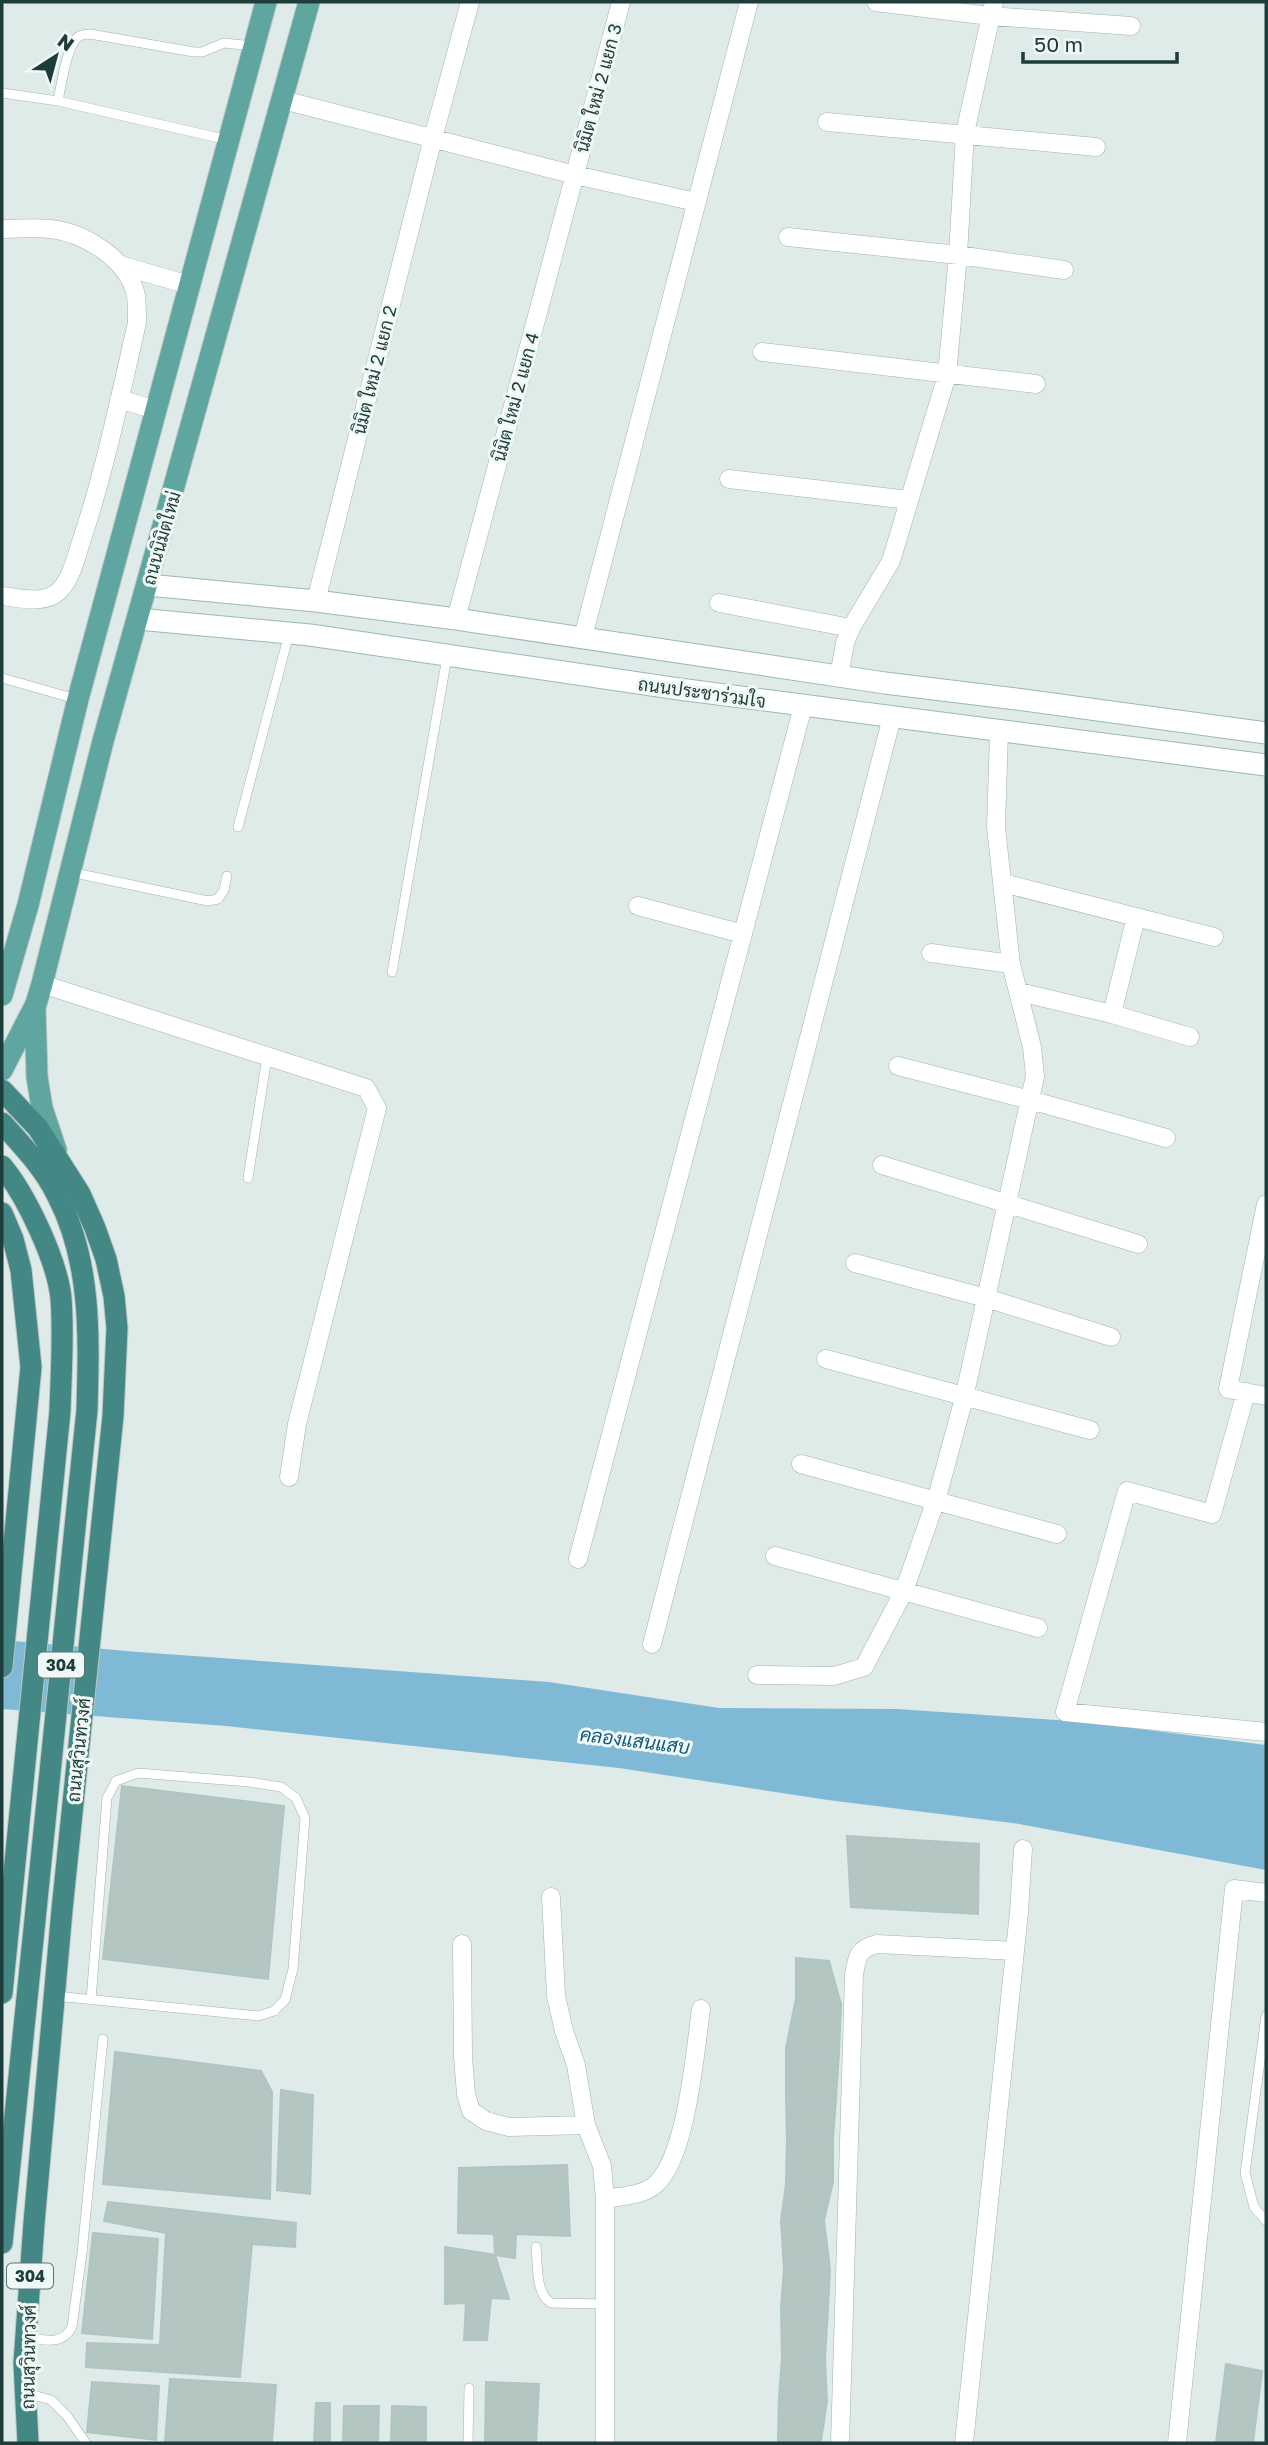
<svg xmlns="http://www.w3.org/2000/svg" width="1268" height="2445" viewBox="0 0 1268 2445" font-family="'Golos Text',Sarabun,sans-serif">
	<style>
		.water { fill: #80b9d6 }
		.building { fill: #b3c6c2; stroke: #b0c5c1; stroke-width: 2 }
		.lines { fill: none; stroke-linecap: round; stroke-linejoin: round }
		.service-casing { stroke: #a1b3b0; stroke-width: 10 }
		.minor-casing { stroke: #a1b3b0; stroke-width: 19 }
		.secondary-casing { stroke: #9cb8b3; stroke-width: 23 }
		.primary-casing { stroke: #bcc5c4; stroke-width: 23 }
		.trunk-casing { stroke: #bcc5c4; stroke-width: 23 }
		.service { stroke: #fff; stroke-width: 9 }
		.minor { stroke: #fff; stroke-width: 18 }
		.secondary { stroke: #fff; stroke-width: 21 }
		.primary { stroke: #5fa5a0; stroke-width: 21 }
		.trunk { stroke: #438885; stroke-width: 21 }
		.labels { text-anchor: middle; dominant-baseline: central; stroke-width: 6; stroke-linejoin: round; paint-order: stroke }
		.shield { fill: #eff8f5; stroke: #5d7572; stroke-width: 2 }
		.shield-label { font-size: 16px; font-weight: bold; fill: #1e3d3a }
		.street-label { font-size: 18px; fill: #1e3d3a; stroke: #eff8f5 }
		.water-label { font-size: 19px; font-style: italic; fill: #13587d; stroke: #eff8f5 }
	</style>
	<rect width="100%" height="100%" fill="#deebe8"/>
	<path class="water" d="M2 1640 138 1652 549 1682 719 1708 897 1709 1085 1722 1266 1745V1870L1019 1824 828 1800 619 1768 226 1726 2 1709Z"/>
	<path class="building" d="M122 1786 284 1806 268 1979 103 1959Z
		M847 1836 979 1844 978 1914 851 1907Z
		M796 1958 829 1961 841 2004 796 1998Z
		M796 1998 841 2004 839 2052 786 2048Z
		M786 2048 839 2052 836 2099 786 2094Z
		M115 2052 261 2071 272 2092 270 2199 103 2184Z
		M281 2090 313 2095 310 2194 277 2190Z
		M786 2094 836 2099 833 2138H787Z
		M787 2138H833V2182L786 2184Z
		M567 2165 570 2236 516 2234 515 2258 495 2255 494 2234 458 2233 459 2168Z
		M833 2182 824 2220 781 2221 786 2184Z
		M108 2202 296 2223 295 2247 252 2244 240 2377 86 2367 87 2343 160 2345 166 2233 104 2221Z
		M824 2220 830 2270 784 2269 781 2221Z
		M93 2233 158 2239 152 2339 82 2333Z
		M445 2247 495 2255 509 2299 491 2298 487 2340H464L466 2303 445 2304Z
		M784 2269 830 2270 828 2308H781Z
		M781 2308H828L825 2359 782 2357Z
		M782 2357 825 2359 827 2401 779 2399Z
		M1226 2364 1262 2371 1253 2443H1216Z
		M170 2379 276 2385 272 2443 165 2442Z
		M92 2382 159 2386 156 2440 87 2432Z
		M486 2382 539 2384 536 2443H485Z
		M779 2399 827 2401 821 2441H778Z
		M316 2403H330V2443H314Z
		M344 2406H379L378 2443H343Z
		M392 2406 426 2407V2443H391Z
		M778 2441H821V2443H778Z"/>
	<g class="lines">
		<defs>
			<path id="service" d="M2 93 58 101
				M228 140 58 101C61 86 66 52 75 40 78 35 85 34 90 34L194 52H202L224 43 253 46
				M2 678 76 699
				M238 827 289 634
				M70 872 208 901 218 899 224 890 227 876
				M392 972 447 657
				M248 1178 267 1057
				M55 1996 258 2016 274 2011 285 2000 293 1969 305 1818 296 1798 281 1787 249 1782 138 1773 116 1781 107 1798 91 2000
				M1266 2016 1245 2173 1254 2207 1266 2221
				M536 2247C538 2265 535 2293 551 2303L605 2304
				M26 2337C45 2340 62 2346 72 2327L82 2253 103 2039
				M26 2393 51 2400 67 2416 86 2443
				M468 2443 469 2388"/>
			<path id="minor" d="M876 2 990 16 1131 26
				M283 100 575 175 696 202
				M827 122 1096 147
				M2 229C18 229 35 227 51 229 85 233 129 260 136 296 137 304 137 314 137 323 120 396 105 471 81 542 76 558 71 579 59 591 45 605 19 598 2 596
				M788 237 958 255 1064 270
				M120 265 189 285
				M762 352 1036 384
				M119 399 156 410
				M729 479 909 500
				M316 601 433 138 470 2
				M719 603 851 628
				M456 619 621 2
				M583 637 749 2
				M839 676 845 643 851 628 891 561 947 375 958 255 965 133 994 2
				M1003 883 1214 937
				M638 906 743 934
				M931 953 1011 964
				M42 984 366 1088 377 1108 297 1424 289 1477
				M1019 992 1112 1014 1190 1037
				M1112 1014 1136 917
				M898 1066 1030 1100 1166 1138
				M882 1165 1138 1244
				M1266 1204 1228 1389 1266 1396
				M855 1263 986 1298 1111 1337
				M826 1359 1090 1430
				M1246 1392 1212 1514 1127 1491 1065 1712 1266 1732
				M801 1464 1057 1534
				M775 1556 1038 1628
				M578 1559 803 706
				M652 1644 892 717
				M757 1675 834 1676 864 1667 904 1591 938 1494 964 1398 1035 1076 1032 1047 1011 964 996 827 999 732
				M551 1897 556 1996 564 2031 576 2065 586 2125
				M462 1944 463 2057 466 2094 471 2111 486 2121 509 2127 586 2125 602 2166 605 2199V2443
				M605 2199C621 2196 643 2196 656 2184 687 2155 695 2052 701 2009
				M840 2443 854 1975C857 1956 858 1949 877 1944L1015 1951
				M964 2443 1019 1912 1023 1849
				M1177 2443 1234 1889 1266 1893"/>
			<path id="secondary" d="M148 585 316 601 456 619 885 683 1016 699 1266 733
				M138 619 310 635 679 689 1266 765"/>
			<path id="primary" d="M2 995 28 905 78 699 266 2
				M35 1009 37 1077 42 1108 56 1150
				M2 1070 36 1004 42 984 103 741 309 2"/>
			<path id="trunk" d="M2 1090 38 1128 80 1194 95 1228 106 1259 114 1296 117 1328 113 1416 62 1910 34 2223 24 2363 28 2443
				M2 1123C22 1145 44 1168 57 1195 92 1262 89 1337 87 1410L2 2243
				M2 1166C26 1195 57 1260 61 1298 64 1335 61 1374 60 1411L2 1993
				M2 1213 13 1239 21 1270 31 1367 2 1667"/>
		</defs>
		<use href="#service" class="service-casing"/>
		<use href="#minor" class="minor-casing"/>
		<use href="#secondary" class="secondary-casing"/>
		<use href="#primary" class="primary-casing"/>
		<use href="#trunk" class="trunk-casing"/>
		<use href="#service" class="service"/>
		<use href="#minor" class="minor"/>
		<use href="#secondary" class="secondary"/>
		<use href="#primary" class="primary"/>
		<use href="#trunk" class="trunk"/>
	</g>
	<g class="labels">
		<g class="shield">
			<rect x="38" y="1652.5" width="46" height="25" rx="5"/>
			<rect x="7" y="2263.5" width="46" height="25" rx="5"/>
		</g>
		<g class="shield-label">
			<text x="61" y="1665">304</text>
			<text x="30" y="2276">304</text>
		</g>
		<g class="street-label">
			<text transform="translate(598 88) rotate(-75)">นิมิต ใหม่ 2 แยก 3</text>
			<text transform="translate(374 370) rotate(-76)">นิมิต ใหม่ 2 แยก 2</text>
			<text transform="translate(515 397) rotate(-75)">นิมิต ใหม่ 2 แยก 4</text>
			<text transform="translate(161 538) rotate(-74)">ถนนนิมิตใหม่</text>
			<text transform="translate(702 692) rotate(8)">ถนนประชาร่วมใจ</text>
			<text transform="translate(78 1750) rotate(-84)">ถนนสุวินทวงศ์</text>
			<text transform="translate(28 2357) rotate(-89)">ถนนสุวินทวงศ์</text>
		</g>
		<g class="water-label">
			<text transform="translate(635 1740) rotate(7)">คลองแสนแสบ</text>
		</g>
	</g>
	<rect width="1268" height="2445" fill="none" stroke="#1e3d3a" stroke-width="7"/>
	<g transform="translate(56 56) rotate(36)" stroke="#eff8f5" stroke-width="5" paint-order="stroke">
	<path d="M0-5L12 26L0 18L-12 26Z" fill="#1e3d3a"/>
	<text y="-10" font-size="19" font-weight="bold" text-anchor="middle" fill="#1e3d3a">N</text>
	</g>
	<path d="M1023 52v10h154v-10" fill="none" stroke="#1e3d3a" stroke-width="3.5"/>
	<text x="1034" y="52" font-size="21" fill="#1e3d3a" stroke="#eff8f5" stroke-width="5" paint-order="stroke">50 m</text>
</svg>
